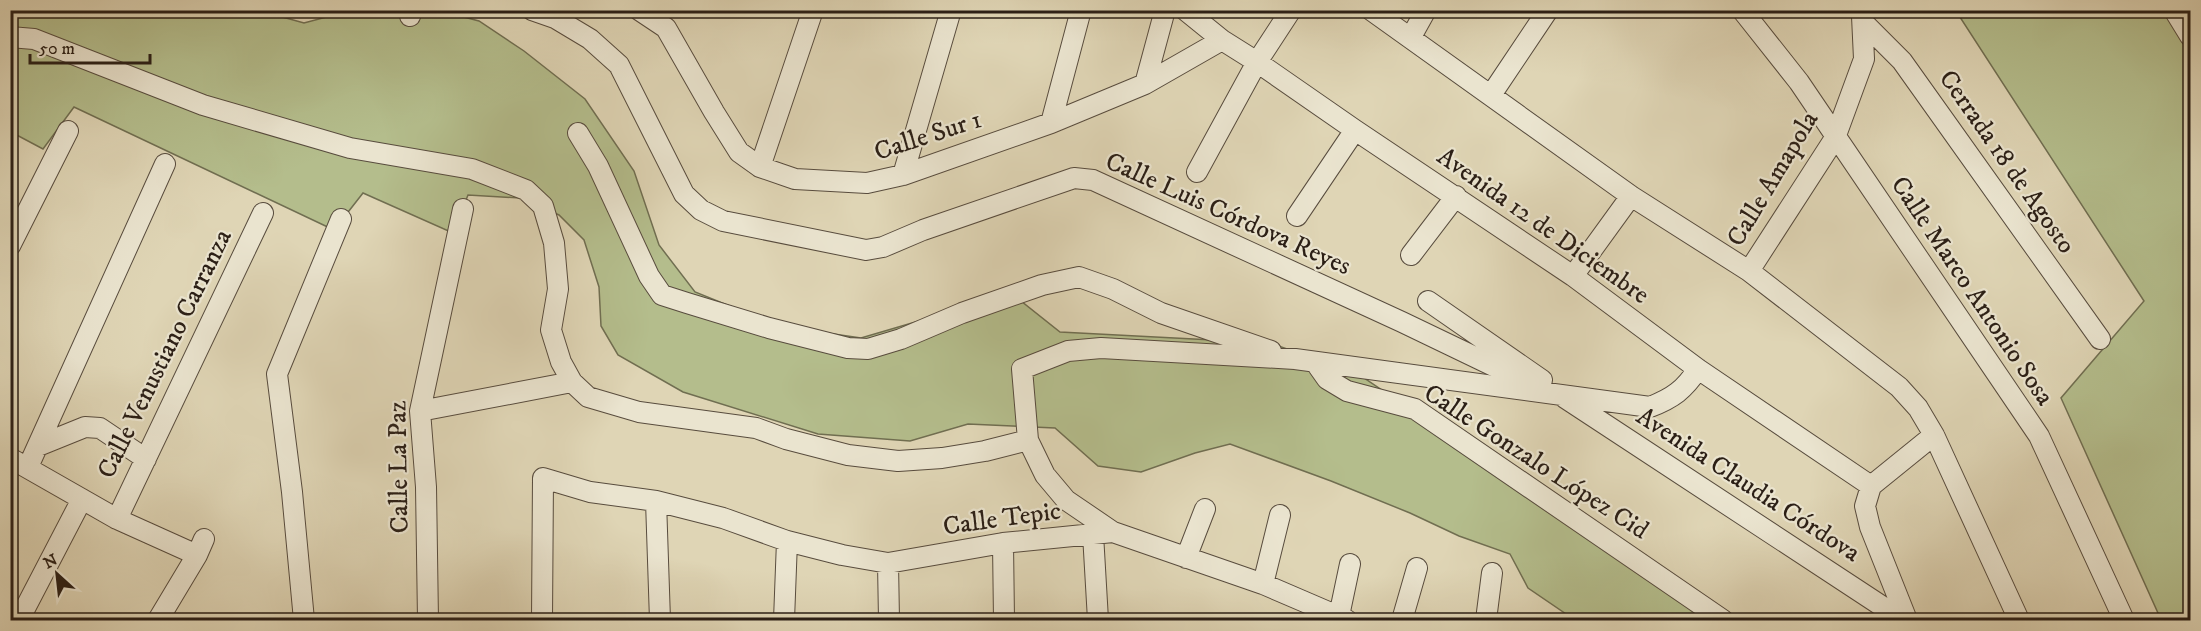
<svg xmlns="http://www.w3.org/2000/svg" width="2201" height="631" viewBox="0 0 2201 631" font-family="'IM FELL DW Pica',serif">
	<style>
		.green { fill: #b4bd8c; stroke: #706e51; stroke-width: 1.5 }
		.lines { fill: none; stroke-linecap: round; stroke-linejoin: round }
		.minor-casing { stroke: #584c3e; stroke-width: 22 }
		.minor { stroke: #eae4cf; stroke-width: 20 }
		.labels { text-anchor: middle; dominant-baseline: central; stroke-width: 4.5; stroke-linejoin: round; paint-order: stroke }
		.street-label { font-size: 26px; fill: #2b1f16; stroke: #eae4cf }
	</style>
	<rect width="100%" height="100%" fill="#dfd5b5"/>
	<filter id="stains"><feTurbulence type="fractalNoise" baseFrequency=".00333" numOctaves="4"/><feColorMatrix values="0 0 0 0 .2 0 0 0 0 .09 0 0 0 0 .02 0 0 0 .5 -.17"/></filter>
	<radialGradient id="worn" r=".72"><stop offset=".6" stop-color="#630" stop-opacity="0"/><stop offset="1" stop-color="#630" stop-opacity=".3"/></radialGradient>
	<path class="green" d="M257 10 304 23 349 11 437 10 479 21 524 51 585 99 634 171 659 245 695 292 779 326 861 338 929 318 1016 297 1060 332 1270 343 1358 374 1594 533 1718 620H1575L1528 588 1510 554 1459 536 1410 513 1331 481 1230 444 1195 453 1141 472 1098 466 1055 428 968 424 910 441 818 434 683 392 618 355 601 326 599 287 584 240 559 215 521 198 468 195 453 233 363 193 334 230 74 107 43 149 11 132 10 11Z
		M1956 11H2175L2190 37V620H2169L2158 613 2061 398 2144 301Z"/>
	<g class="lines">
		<defs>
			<path id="minor" d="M532 10 555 18 590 39 619 65 684 194 701 210 723 221 866 250 883 247 923 230 1074 178 1093 180 1402 322 1504 371 1534 390
				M639 10 666 28 714 112 739 152 760 167 795 179 867 183 903 175 1051 123 1145 84 1222 40
				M1185 10 1222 40 1257 62 1355 130 1573 276 1698 369 1871 486
				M1371 10 1631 196 1749 271 1899 387 1918 408 1934 435 2019 620
				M1742 10 1799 82 2039 436 2124 620
				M2174 10 2190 36
				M410 16 412 10
				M1864 23 1902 61 2100 339
				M10 37 34 39 203 105 350 148 472 169 526 190 543 206 554 243 558 289 551 330 561 362 572 382 588 397 639 412 756 428 786 439 848 455 898 461 942 458 985 451 1028 440
				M1411 37 1426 10
				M1145 84 1165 10
				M1491 95 1548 10
				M1051 123 1081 10
				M578 133 598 166 649 276 662 295 687 303 769 328 848 348 868 349 901 339 962 313 1042 285 1079 277 1113 289 1161 313 1271 351
				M760 167 813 10
				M1197 172 1257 62 1291 10
				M903 175 951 10
				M1297 216 1355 130
				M10 246 68 131
				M1411 255 1456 196
				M1749 271 1835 138 1864 59 1862 16
				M1573 276 1631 196
				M1428 301 1542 380
				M1315 362 1327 379 1347 391 1415 409 1723 620
				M1565 398 1903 620
				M420 411 572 382
				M38 446 85 427 100 428 146 459
				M10 458 117 519 197 555
				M28 467 165 164
				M656 501 660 620
				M117 519 263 213
				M1113 532 1066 500 1045 475 1028 440 1022 369 1068 351 1101 348 1295 359 1650 407C1673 398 1684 390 1698 369
				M1093 534 1098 620
				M1003 543 1004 620
				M1186 558 1205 509
				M888 563 889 620
				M1263 584 1280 515
				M1339 616 1350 564
				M19 620 82 499
				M158 620 197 555 204 539
				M304 620 292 492 277 374 341 219
				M428 620 426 487 420 411 463 209
				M542 620 543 478 590 492 656 501 723 518 787 541 842 555 888 563 1003 543 1113 532 1263 584 1347 620
				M784 620 787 541
				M1402 620 1417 568
				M1486 620 1492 573
				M1907 620 1870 527 1865 506 1871 486 1934 435"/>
		</defs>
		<use href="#minor" class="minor-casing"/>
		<use href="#minor" class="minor"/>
	</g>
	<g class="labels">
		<g class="street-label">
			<text transform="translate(928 136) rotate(-18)">Calle Sur 1</text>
			<text transform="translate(2007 162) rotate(55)">Cerrada 18 de Agosto</text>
			<text transform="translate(1773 179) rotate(-59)">Calle Amapola</text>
			<text transform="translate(1228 214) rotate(24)">Calle Luis Córdova Reyes</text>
			<text transform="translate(1543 226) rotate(35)">Avenida 12 de Diciembre</text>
			<text transform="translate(1972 291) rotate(56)">Calle Marco Antonio Sosa</text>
			<text transform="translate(165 354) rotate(-64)">Calle Venustiano Carranza</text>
			<text transform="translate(1536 462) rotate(33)">Calle Gonzalo López Cid</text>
			<text transform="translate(399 467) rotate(-91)">Calle La Paz</text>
			<text transform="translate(1748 485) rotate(33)">Avenida Claudia Córdova</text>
			<text transform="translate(1002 519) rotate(-8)">Calle Tepic</text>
		</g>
	</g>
	<rect width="2201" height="631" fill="none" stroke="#dfd5b5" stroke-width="36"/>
	<rect x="12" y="12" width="2177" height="607" fill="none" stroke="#2b1f16" stroke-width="3"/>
	<rect x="18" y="18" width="2165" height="595" fill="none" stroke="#2b1f16" stroke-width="1.5"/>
	<g transform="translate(57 574) rotate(333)" stroke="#eae4cf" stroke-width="4.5" paint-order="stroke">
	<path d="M0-4.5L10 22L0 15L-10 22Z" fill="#2b1f16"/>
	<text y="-9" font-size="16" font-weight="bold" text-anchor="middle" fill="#2b1f16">N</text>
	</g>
	<path d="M30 54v9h120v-9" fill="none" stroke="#2b1f16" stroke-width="3"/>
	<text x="39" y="54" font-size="18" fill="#2b1f16" stroke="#eae4cf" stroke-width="4.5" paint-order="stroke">50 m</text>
	<rect width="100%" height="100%" filter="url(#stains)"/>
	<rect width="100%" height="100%" fill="url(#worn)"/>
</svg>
